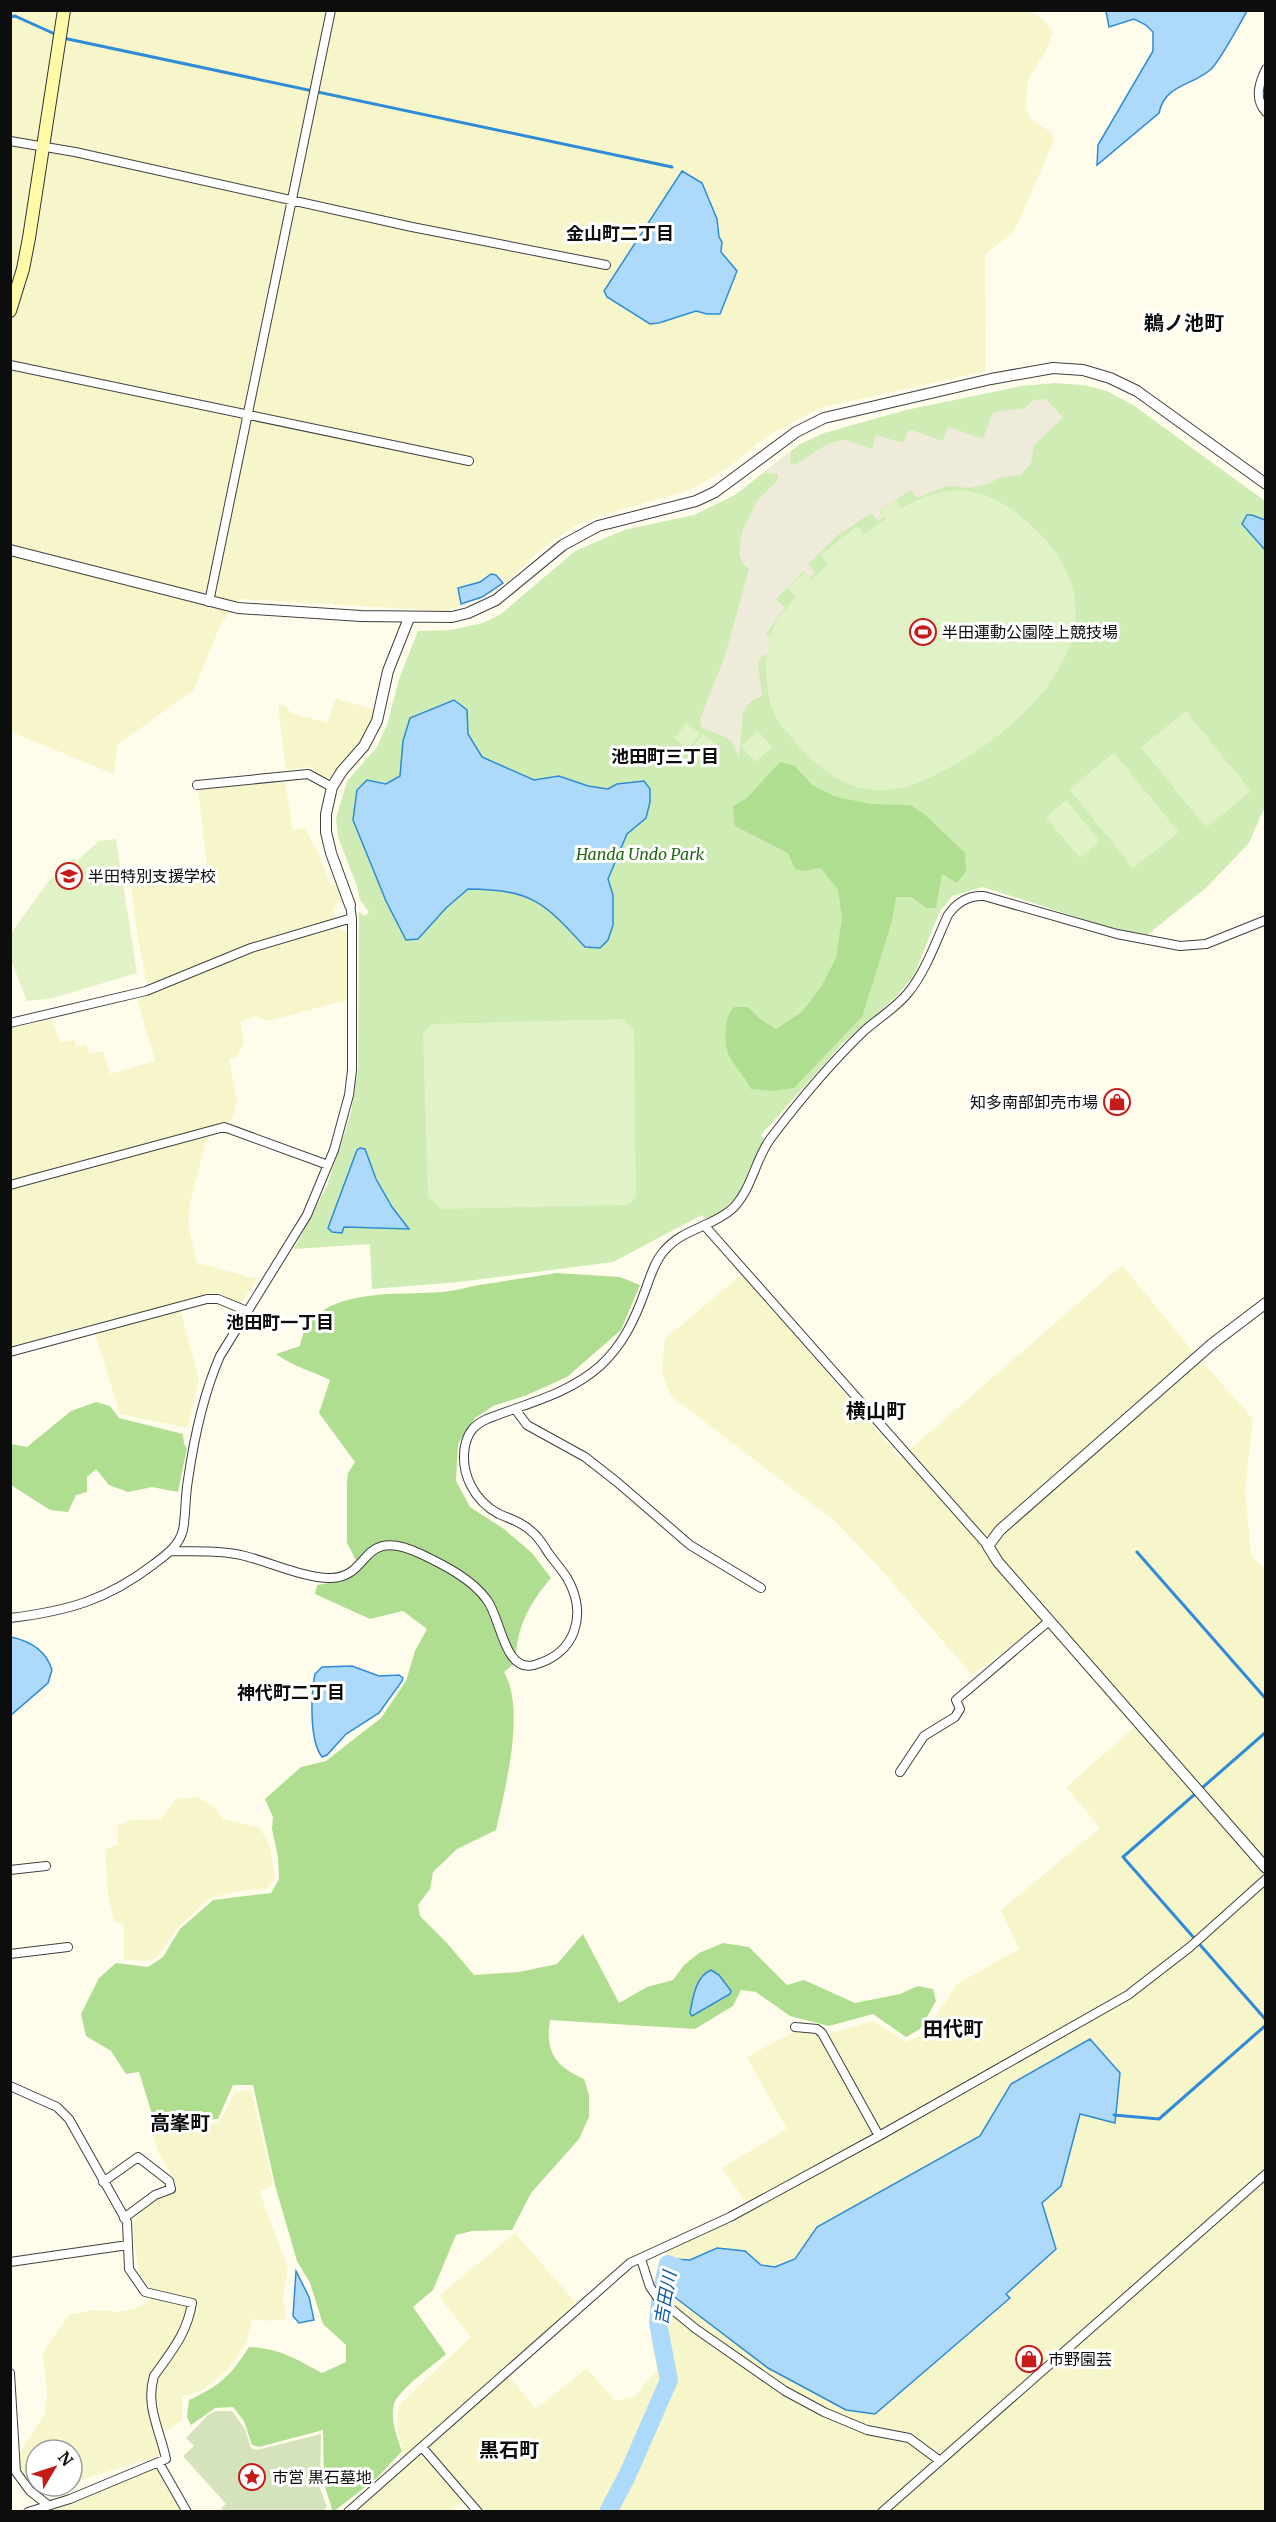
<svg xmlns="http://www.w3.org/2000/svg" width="1276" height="2522" viewBox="0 0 1276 2522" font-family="Merriweather,'Noto Sans JP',serif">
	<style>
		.farmland { fill: #f7f6ca }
		.green { fill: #ceecb3 }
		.forest { fill: #b0de91 }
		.cemetery { fill: #d4e3bc }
		.pitch { fill: #e1f3c6 }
		.plaza { fill: #efebdb }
		.water { fill: #addafb; stroke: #2e8bd7; stroke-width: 1.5 }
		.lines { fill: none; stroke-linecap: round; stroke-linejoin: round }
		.stream { stroke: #2e8bd7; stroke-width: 3 }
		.river { stroke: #addafb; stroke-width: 18 }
		.minor-casing { stroke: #404040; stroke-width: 10 }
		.tertiary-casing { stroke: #404040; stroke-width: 12 }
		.secondary-casing { stroke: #2f2f2f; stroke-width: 14 }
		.minor { stroke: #fff; stroke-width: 8 }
		.tertiary { stroke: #fff; stroke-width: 10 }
		.secondary { stroke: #fffaa7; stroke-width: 12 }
		.labels { text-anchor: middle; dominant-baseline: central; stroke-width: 6; stroke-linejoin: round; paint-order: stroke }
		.poi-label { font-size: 16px; fill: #0d0d0d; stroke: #fff; text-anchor: start }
		.park-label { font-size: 16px; font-style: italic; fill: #256918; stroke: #fff }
		.neighbourhood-label { font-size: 18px; font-weight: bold; fill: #0d0d0d; stroke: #fff }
		.water-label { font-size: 18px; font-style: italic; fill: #0d5ca8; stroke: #fff }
		.quarter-label { font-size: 20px; font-weight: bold; fill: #0d0d0d; stroke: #fff }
	</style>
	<rect width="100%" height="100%" fill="#fffcec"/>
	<path class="farmland" d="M10 11H1030L1041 18 1053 31 1048 47 1028 80 1025 108 1030 118 1052 133 1054 140 1015 230 985 255 986 371 820 408 766 437 728 468 690 490 605 514 575 526 543 548 507 582 492 593 446 611 239 599 220 626 194 690 117 745 114 774 11 732Z
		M335 698 376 710 374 720 360 744 333 776 324 778 309 767 286 770 278 705H285L291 713 328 723Z
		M285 782 293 830 305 828 320 857 331 885 337 884 342 901 337 902 333 911 337 927 347 933V1000L268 1021 254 1016 240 1022 244 1042 237 1057 229 1059 237 1100 234 1114 231 1121 221 1122 207 1138 190 1203 188 1225 197 1263 257 1279 241 1303 216 1292 178 1301 199 1380 188 1428 120 1414 92 1324 11 1347 10 1028 52 1019 60 1042 75 1040 76 1047 86 1045 89 1054 103 1051 110 1074 155 1061 137 1000 149 995 138 939 130 878 163 870 170 876 207 866 198 789Z
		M1122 1265 1189 1347 1253 1419 1245 1490 1251 1555 1266 1571 1265 2511 472 2512 463 2501 450 2511 354 2512 407 2465 397 2429 398 2406 471 2337 439 2296 515 2233 576 2303 504 2370 536 2409 587 2368 615 2401 635 2396 657 2369 651 2341 650 2307 668 2256 666 2251 750 2209 722 2168 787 2129 747 2057 797 2030 822 2036 873 2021 906 2042 924 2034 957 1984 1019 1949 1001 1910 1100 1828 1066 1787 1134 1728 1042 1622 972 1675 877 1565 837 1523 670 1395 662 1371 665 1339 742 1274 900 1458Z
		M196 1797 213 1806 223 1819 260 1828 270 1847 275 1878 266 1889 245 1890 209 1898 176 1930 157 1957 150 1961 124 1960V1925L114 1921 108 1895 105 1850 118 1844 117 1826 130 1820 161 1819 175 1800Z
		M251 2089 273 2185 260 2191 265 2208 288 2267 283 2296 286 2319 263 2321 252 2319 246 2343 228 2370 202 2390 182 2397V2421L155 2437 161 2453 158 2456 72 2483V2450H36V2486H63L51 2490 36 2486 19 2472V2454L44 2415 47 2394 43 2352 69 2315 93 2310 116 2312 135 2309 150 2300 151 2288 139 2273 133 2236V2222L140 2211 153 2201 167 2196 177 2189 174 2179 159 2154 151 2129 219 2123 235 2092Z
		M159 2466 185 2512H48L101 2491Z"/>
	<path class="green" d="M1055 383 1083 385 1107 391 1133 405 1265 501V806L1249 843 1207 887 1147 935 1117 930 983 887 952 896 939 913 914 975 895 998 842 1044 761 1135 766 1141C749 1176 742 1200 707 1221L702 1215 613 1262 459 1282 372 1289 370 1244 294 1249 327 1186 351 1113 358 1067 359 912 365 916 369 912 360 900 357 886 338 837 336 818 347 781 377 747 387 725 399 679 418 631 451 630 483 623 501 614 575 551 624 530 694 515 735 495 800 444 824 433 906 410 1021 386Z"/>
	<path class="forest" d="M780 762 795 766 812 785 836 797 871 804 910 805 923 813 965 853 966 871 957 883 942 874 936 908H926L911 897H896L892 921 862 1017 794 1088 771 1091 751 1089C738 1064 722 1060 726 1029 727 1019 727 1015 734 1007H748L760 1019 776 1029 802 1012 821 987 836 958 842 918 838 890 821 868 804 871 795 869 788 853 735 826 733 806 746 799Z
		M557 1273 620 1277 640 1285 621 1330 567 1377 527 1395 493 1406 475 1418 458 1444 456 1481 470 1507 504 1529 532 1553 551 1578C529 1604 516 1628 516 1662L504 1672C526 1710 505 1789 496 1830L457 1849 433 1872 430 1889 418 1905 420 1916 447 1943 474 1975 519 1972 557 1964 583 1934 619 2003 647 1987 673 1980 684 1965 699 1953 723 1943 749 1947 787 1985 804 1980 855 2003 900 1994 918 1986 933 1989 936 2001 920 2029 906 2037 873 2014 829 2026 790 2016 756 1992 741 1990 733 2006 695 2029 550 2020C545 2052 555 2066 584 2079L589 2095V2117L579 2139 531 2193 512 2230 472 2231 456 2235 433 2290 413 2307 446 2354C434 2365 399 2389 394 2404 390 2419 397 2437 402 2451L377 2478 333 2512 324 2484 323 2430 259 2447 252 2445 244 2421 233 2407 215 2408 191 2425 187 2417 189 2400C220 2386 231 2375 249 2347 279 2348 296 2359 322 2373L346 2362V2345L323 2324 310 2283 297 2261 275 2185 253 2085H233L218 2119 155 2124 139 2072 126 2074 111 2051 86 2036 81 2014 99 1978 116 1963 148 1967 163 1957 180 1929 213 1900 271 1893 279 1879 278 1857 272 1829 273 1817 265 1799 301 1767 326 1761 381 1718 406 1681 415 1651 427 1629 403 1611 370 1619 315 1594 317 1585 341 1581 360 1568 347 1543V1482L348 1473 355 1462 319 1413 330 1380C312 1371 292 1366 276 1354L300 1346C311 1285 396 1296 443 1292 455 1291 467 1287 479 1285 505 1281 531 1277 557 1273Z
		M96 1402 110 1406 119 1418 183 1434 184 1444 187 1448 178 1492 152 1487 128 1492 109 1485 96 1469 87 1477V1492L76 1495 68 1512 50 1510 11 1485V1444L27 1447 71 1411Z"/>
	<path class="cemetery" d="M217 2411H232L245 2429 251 2448 257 2450 321 2434 320 2488 327 2507 321 2512 224 2511 221 2508 226 2504 183 2456 194 2446 186 2438 209 2414Z"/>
	<path class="pitch" d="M962 490C993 493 1017 511 1039 533 1123 617 1047 707 969 756 941 773 910 792 876 790 834 788 803 754 779 722 763 700 762 646 776 622 781 613 790 605 796 597L787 588 804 573 811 580 828 564 821 555 857 526 864 534 885 519 880 511 896 501 902 508C923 496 938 491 962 490Z
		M1186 711 1251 791 1206 828 1141 747Z
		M687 723 700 734 688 749 674 738Z
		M758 731 772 747 755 762 741 746Z
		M703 734 720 747 706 765 689 751Z
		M1114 753 1179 832 1133 868 1069 789Z
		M1066 800 1100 841 1080 858 1046 818Z
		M116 839 137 973 53 998 27 1001 11 960V933L49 881 74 858 77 861 99 841Z
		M624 1019 634 1030 636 1197 627 1205 442 1209 428 1197 423 1033 432 1024Z"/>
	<path class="plaza" d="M1046 399 1063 418 1034 445 1031 463 1021 475 998 478 989 484 969 488 948 486 917 498 911 490 879 511 883 517 878 521 871 513 838 535 808 564 815 573 810 578 803 571 776 599 785 607 766 634 770 637 768 654 763 655 758 662 762 696 751 701 743 711 739 757 731 740 701 727 700 719 725 656 749 569 742 563 739 553 742 532 757 501 778 480V474L764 473 791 451 790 463 796 464 826 445 837 441 846 440 872 449 876 435 903 443 909 429 943 441 948 427 983 439 993 412 1025 408 1033 400Z"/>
	<path class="water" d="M1106 11H1247C1240 23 1219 63 1210 70 1192 86 1165 84 1159 113L1097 165 1098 145 1153 51V32L1146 25 1134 19 1109 27Z
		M682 171 702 183 717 219 719 237 722 242 721 252 737 271 720 314H707L696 311 659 323 650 324 607 297 604 291Z
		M1247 515H1252L1265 520V550L1242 524Z
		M491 574 496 575 503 583 482 597 461 604 458 588 480 582Z
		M454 700 467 710 468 734 482 757 534 780 559 776 588 786 608 789 617 784 644 781 650 789V802L646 818 627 834 608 879 613 895V925L608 940 600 948 585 947C543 901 532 890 468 889L446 908 418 939 406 940 386 901 353 820 357 790 367 780 386 784 400 776 403 741 410 718Z
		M360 1148 365 1149 376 1179 392 1207 409 1229 344 1227 342 1233 332 1232 328 1228 357 1150Z
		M11 1637C30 1641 46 1650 52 1670L48 1683 11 1715Z
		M352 1666 379 1676 399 1675 403 1678 402 1681 379 1713 346 1734 327 1755 322 1757C309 1740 311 1694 315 1674L322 1667Z
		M711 1970 719 1975 731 1991 730 1994 692 2016 690 2013C693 1998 695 1977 711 1970Z
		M1090 2039 1120 2073 1115 2123 1080 2114 1061 2186 1042 2203 1056 2249 1006 2294 1010 2298 875 2414 846 2410 768 2368 668 2292 673 2259 690 2260 717 2248 745 2251 761 2265 775 2267 795 2259 817 2227 980 2136 1011 2084Z
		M296 2271 309 2297 314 2320 299 2323 293 2316Z"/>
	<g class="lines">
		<path class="stream" d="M10 17 15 16 57 35
			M63 38 672 167
			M1137 1552 1266 1699
			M1266 1732 1123 1857 1266 2020
			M1114 2115 1159 2119 1266 2025"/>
		<path class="river" d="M608 2512 627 2476 669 2380 658 2323 661 2292 668 2264 695 2275"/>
		<defs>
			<path id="minor" d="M1266 69C1259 83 1254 99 1266 112
				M10 141 75 152 412 227 606 265
				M10 365 469 461
				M209 602 331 10
				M197 785 308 774 332 787
				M10 1023 146 991 251 948 352 918
				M10 1185 224 1127 328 1165
				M704 1225 988 1546
				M10 1352 207 1299H218L247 1311
				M515 1409 527 1425 585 1457 617 1482 690 1545 761 1588
				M171 1551C196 1552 221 1550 245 1556 269 1562 307 1579 331 1578 372 1577 359 1525 421 1554 444 1565 472 1579 487 1600 501 1618 504 1673 534 1665 576 1654 588 1614 567 1578 562 1570 555 1562 549 1554 544 1546 539 1537 531 1531 522 1522 510 1519 499 1514 474 1501 460 1473 465 1446 468 1432 474 1425 487 1419 527 1403 567 1395 600 1366 623 1345 635 1319 645 1291 650 1278 654 1262 664 1251 682 1229 712 1227 732 1209 752 1190 755 1159 771 1138 799 1101 830 1064 863 1032 878 1018 895 1009 908 993 926 971 936 941 948 915 957 902 968 895 984 896L1117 934 1180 946 1206 944 1266 920
				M10 1618C68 1611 107 1600 154 1564 166 1555 179 1546 183 1530 186 1514 185 1496 188 1480 194 1438 203 1395 220 1356L307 1215 334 1150 349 1095 352 1070V918L350 905
				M900 1772 924 1736 955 1717 960 1709 956 1700 1049 1621
				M10 1870 46 1866
				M10 1954 68 1947
				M795 2027 817 2029 822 2033 879 2136
				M10 2086 57 2107 69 2119 127 2222 129 2269 145 2292 192 2303C187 2334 171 2352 154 2376 145 2406 160 2430 166 2459L70 2499 28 2512
				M103 2182 138 2157 169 2181 171 2189 155 2195 124 2218
				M641 2259 650 2287 658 2298 696 2329 785 2391 824 2412 867 2430 909 2438 940 2461
				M10 2262 128 2245
				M10 2373 16 2472 30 2491 48 2505
				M422 2447 478 2512
				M159 2463 187 2512
				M348 2512 630 2263 730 2217 879 2136 1128 1995 1190 1947 1266 1879
				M882 2512 1266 2174"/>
			<path id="tertiary" d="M10 550 238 608 361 616 452 617 468 613 496 600 563 545 598 526 696 501 715 492 796 432 824 418 991 379 1053 368 1083 370 1110 378 1137 391 1266 484
				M350 905 331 853 326 832V814L332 787 342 771 364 746 377 721 388 671 409 618
				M1266 1303 1212 1344 1000 1530 988 1546 998 1562 1266 1868"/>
			<path id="secondary" d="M10 311 23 269 29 238 64 10"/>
		</defs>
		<use href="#minor" class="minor-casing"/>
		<use href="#tertiary" class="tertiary-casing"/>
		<use href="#secondary" class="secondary-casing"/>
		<use href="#minor" class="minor"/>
		<use href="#tertiary" class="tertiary"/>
		<use href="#secondary" class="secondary"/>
	</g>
	<defs>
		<symbol id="stadium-ring" viewBox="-11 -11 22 22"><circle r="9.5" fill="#fff" stroke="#c71b1a" stroke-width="1.5"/><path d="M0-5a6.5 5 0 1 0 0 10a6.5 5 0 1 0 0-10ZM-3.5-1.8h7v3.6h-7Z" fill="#c71b1a"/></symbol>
		<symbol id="school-ring" viewBox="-11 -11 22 22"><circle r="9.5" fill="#fff" stroke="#c71b1a" stroke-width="1.5"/><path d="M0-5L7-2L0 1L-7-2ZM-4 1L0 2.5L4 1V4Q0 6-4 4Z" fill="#c71b1a"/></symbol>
		<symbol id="shop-ring" viewBox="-11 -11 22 22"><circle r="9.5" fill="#fff" stroke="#c71b1a" stroke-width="1.5"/><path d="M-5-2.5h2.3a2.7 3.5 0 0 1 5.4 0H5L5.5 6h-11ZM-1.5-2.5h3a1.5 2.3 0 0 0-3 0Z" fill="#c71b1a"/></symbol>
		<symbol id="sight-ring" viewBox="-11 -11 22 22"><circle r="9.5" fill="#fff" stroke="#c71b1a" stroke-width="1.5"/><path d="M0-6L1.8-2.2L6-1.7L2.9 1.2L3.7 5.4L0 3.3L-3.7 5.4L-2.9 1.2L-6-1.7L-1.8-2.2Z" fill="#c71b1a"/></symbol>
	</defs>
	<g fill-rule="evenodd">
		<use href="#stadium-ring" x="908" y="617" width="30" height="30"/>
		<use href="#school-ring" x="54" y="861" width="30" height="30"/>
		<use href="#shop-ring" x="1102" y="1087" width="30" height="30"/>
		<use href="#shop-ring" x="1014" y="2344" width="30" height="30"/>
		<use href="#sight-ring" x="237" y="2462" width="30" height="30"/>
	</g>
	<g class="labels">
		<g class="poi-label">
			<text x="942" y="632">半田運動公園陸上競技場</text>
			<text x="88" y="876">半田特別支援学校</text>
			<text x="1098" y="1102" text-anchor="end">知多南部卸売市場</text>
			<text x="1048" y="2359">市野園芸</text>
			<text x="272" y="2477">市営 黒石墓地</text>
		</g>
		<g class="park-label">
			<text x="640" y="854">Handa Undo Park</text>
		</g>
		<g class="neighbourhood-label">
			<text x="620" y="233">金山町二丁目</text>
			<text x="665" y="756">池田町三丁目</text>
			<text x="280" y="1322">池田町一丁目</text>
			<text x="291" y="1692">神代町二丁目</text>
		</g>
		<g class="water-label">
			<text transform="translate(665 2298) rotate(-80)">吉田川</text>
		</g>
		<g class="quarter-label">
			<text x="1184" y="322">鵜ノ池町</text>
			<text x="876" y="1410">横山町</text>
			<text x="953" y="2028">田代町</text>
			<text x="180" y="2122">高峯町</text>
			<text x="509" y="2449">黒石町</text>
		</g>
	</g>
	<rect width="1276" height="2522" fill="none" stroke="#0d0d0d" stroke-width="24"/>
	<g transform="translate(54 2468) rotate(51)"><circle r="28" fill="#ffffff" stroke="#9e9e9e" stroke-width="1.5"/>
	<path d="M0-4.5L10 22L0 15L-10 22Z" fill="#c71b1a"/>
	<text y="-9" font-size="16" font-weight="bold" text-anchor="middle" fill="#0d0d0d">N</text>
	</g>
</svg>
